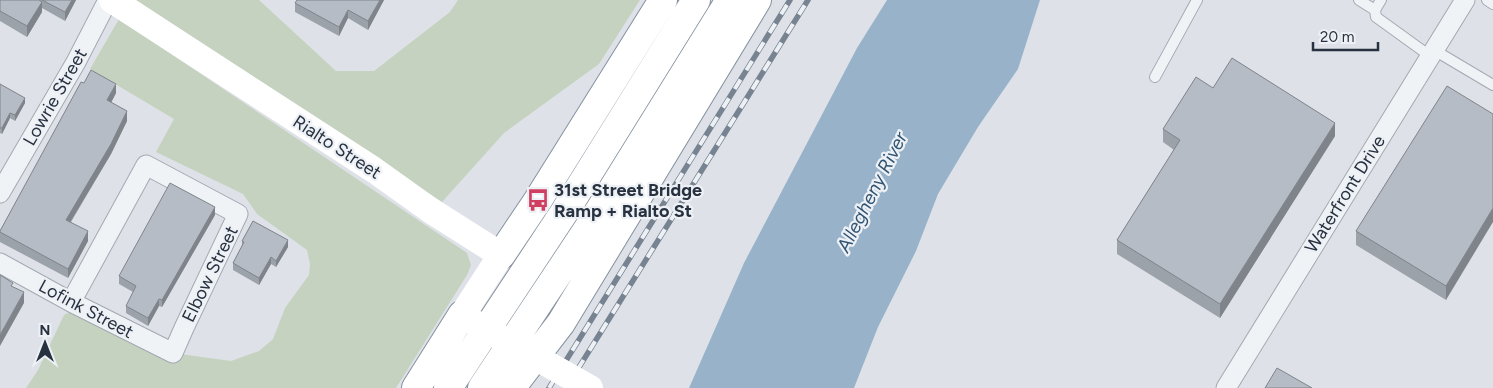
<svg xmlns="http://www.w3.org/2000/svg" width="1493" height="388" viewBox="0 0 1493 388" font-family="Figtree,sans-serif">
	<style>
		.green { fill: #c5d2bf }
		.water { fill: #98b3c9 }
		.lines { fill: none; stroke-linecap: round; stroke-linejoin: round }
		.lane-casing { stroke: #a3a9b2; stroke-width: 12 }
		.street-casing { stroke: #a3a9b2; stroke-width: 21 }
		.highway-casing { stroke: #85919f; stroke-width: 30 }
		.lane { stroke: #f0f3f6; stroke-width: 10 }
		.street { stroke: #f0f3f6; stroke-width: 19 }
		.secondary { stroke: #fff; stroke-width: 26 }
		.highway { stroke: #fff; stroke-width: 28 }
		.rail-casing { stroke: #778391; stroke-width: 5.5 }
		.rail { stroke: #edf1f5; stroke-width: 4; stroke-dasharray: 11; stroke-linecap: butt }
		.secondary-bridge { stroke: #fff; stroke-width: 26 }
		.wall { fill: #9ca2a9 }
		.shaded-wall { fill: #7f848a }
		.building { fill: #b5bcc5; stroke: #7f848a }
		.labels { text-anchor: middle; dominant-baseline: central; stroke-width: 4.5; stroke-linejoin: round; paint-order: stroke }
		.street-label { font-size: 18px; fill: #27313f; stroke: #edf1f5 }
		.poi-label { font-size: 18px; font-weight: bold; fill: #27313f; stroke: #edf1f5; text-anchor: start }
		.water-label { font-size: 19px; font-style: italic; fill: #305473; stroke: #edf1f5 }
	</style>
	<rect width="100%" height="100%" fill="#dee2e8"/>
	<path class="green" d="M136 0H259L336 71H374L450 12 458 0H640L599 64 504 133 442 202Z
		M119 19 467 253 471 265 467 275 396 388H26L38 370 64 315 80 306 173 353 231 361 259 351 273 339 285 308 309 275 310 264 307 250 257 214 243 194 156 152 174 119 90 69Z"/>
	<path class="water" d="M887 0H1040L1018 69 978 127 938 194 916 251 878 327 854 388H689L744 263 857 48Z"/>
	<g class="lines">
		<defs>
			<path id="lane" d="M1359 0 1375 10
				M1381 0 1375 10 1376 17 1430 56
				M1487 0 1493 4
				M1434 50 1493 85
				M1155 77 1197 0"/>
			<path id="street" d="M0 193 76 62 108 0
				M0 263 71 302 173 353 184 328 238 214 146 165 71 302
				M1226 388 1465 0"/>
			<path id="highway" d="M501 255 538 200 663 0
				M416 388 462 315
				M448 388 565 211 696 0
				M482 388 591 224 730 0
				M511 388 561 323 757 0"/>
		</defs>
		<use href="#lane" class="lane-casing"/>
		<use href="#street" class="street-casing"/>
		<use href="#highway" class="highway-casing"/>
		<use href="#lane" class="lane"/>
		<use href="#street" class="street"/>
		<path class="secondary" d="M112 0 374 170 430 210 501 255 462 315 475 323"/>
		<use href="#highway" class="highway"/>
		<defs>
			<path id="rail" d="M549 388 790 0
				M566 388 808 0"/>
		</defs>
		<use href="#rail" class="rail-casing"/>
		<use href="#rail" class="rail"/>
		<path class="secondary-bridge" d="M475 323 590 388"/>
	</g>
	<path class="wall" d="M0 0H76L65 21 42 8V12L27 37 0 21Z
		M384 0 368 30 348 18 339 36 295 12V3Z
		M84 83 116 93 111 103 127 121 111 154 71 222 88 241 68 278 0 242V231Z
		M0 84 25 103 15 121 10 118 2 134 0 133Z
		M1213 88 1335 136 1220 318 1117 254V240L1174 150 1163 142V129Z
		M1493 114 1446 300 1356 245V231Z
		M215 215 162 307 159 306 148 326 126 313V306L133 292 119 284V276Z
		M242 241 288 247 276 267 271 264 259 285 233 270V263L242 246Z"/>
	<path class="shaded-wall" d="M72 0H76L65 21V12Z
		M380 0H384L368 30V21Z
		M42 2V12L27 37V26Z
		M348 10V18L339 36V27Z
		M116 84V93L107 110V100Z
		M25 98V103L15 121V115Z
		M127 111V121L111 154 66 229V220Z
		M10 113V118L2 134V128Z
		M1335 123V136L1220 318V304Z
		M215 207V215L162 307V300Z
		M1493 208V222L1446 300V286Z
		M88 231V241L68 278V269Z
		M288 240V247L276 267V261Z
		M271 257V264L259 285V278Z
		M24 292V303L0 346V335Z
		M159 299V306L148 326V318Z"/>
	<path class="building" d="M0 0H39L42 2 27 26 0 11Z
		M42 0H72L65 12Z
		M297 0H380L368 21 348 10 339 27 295 3Z
		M1232 58 1335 123 1220 304 1117 240 1180 140 1163 129 1196 77 1213 88Z
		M91 70 116 84 107 100 127 111 111 144 66 220 88 231 68 269 0 232V231L81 82 84 83Z
		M0 84 25 98 15 115 10 113 2 128H0Z
		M1447 86 1493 114V208L1446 286 1356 231Z
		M170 183 215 207 162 300 159 299 148 318 126 306 136 286 119 276Z
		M253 221 288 240 276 261 271 257 259 278 233 263 244 242 242 241Z
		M0 275 13 283 11 286 24 292 0 335Z
		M1277 368 1312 388H1265Z"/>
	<defs>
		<symbol id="bus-bare" viewBox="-9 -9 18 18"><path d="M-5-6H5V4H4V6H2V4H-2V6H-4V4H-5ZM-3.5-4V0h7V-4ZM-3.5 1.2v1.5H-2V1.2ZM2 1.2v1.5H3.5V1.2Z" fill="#d03f61" stroke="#edf1f5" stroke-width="2.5" paint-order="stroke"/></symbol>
	</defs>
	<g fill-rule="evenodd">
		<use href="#bus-bare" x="522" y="184" width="32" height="32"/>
	</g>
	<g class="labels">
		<g class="street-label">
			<text transform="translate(55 97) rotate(-60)">Lowrie Street</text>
			<text transform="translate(337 147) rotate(33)">Rialto Street</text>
			<text transform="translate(1345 194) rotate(-58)">Waterfront Drive</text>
			<text transform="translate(210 274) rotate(-64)">Elbow Street</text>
			<text transform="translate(86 309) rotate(28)">Lofink Street</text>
		</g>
		<g class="poi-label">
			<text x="554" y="190">31st Street Bridge<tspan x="554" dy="21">Ramp + Rialto St</tspan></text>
		</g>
		<g class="water-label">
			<text transform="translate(872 192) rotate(-63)">Allegheny River</text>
		</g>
	</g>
	<g transform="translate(45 343)" stroke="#edf1f5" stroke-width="4" paint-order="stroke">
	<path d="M0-4L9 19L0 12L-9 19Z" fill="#27313f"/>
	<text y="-8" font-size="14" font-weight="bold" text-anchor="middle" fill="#27313f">N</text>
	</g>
	<path d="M1313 42v8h65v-8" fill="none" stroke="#27313f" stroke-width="2.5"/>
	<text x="1320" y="42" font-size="15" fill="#27313f" stroke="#edf1f5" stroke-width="4" paint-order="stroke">20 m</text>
</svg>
